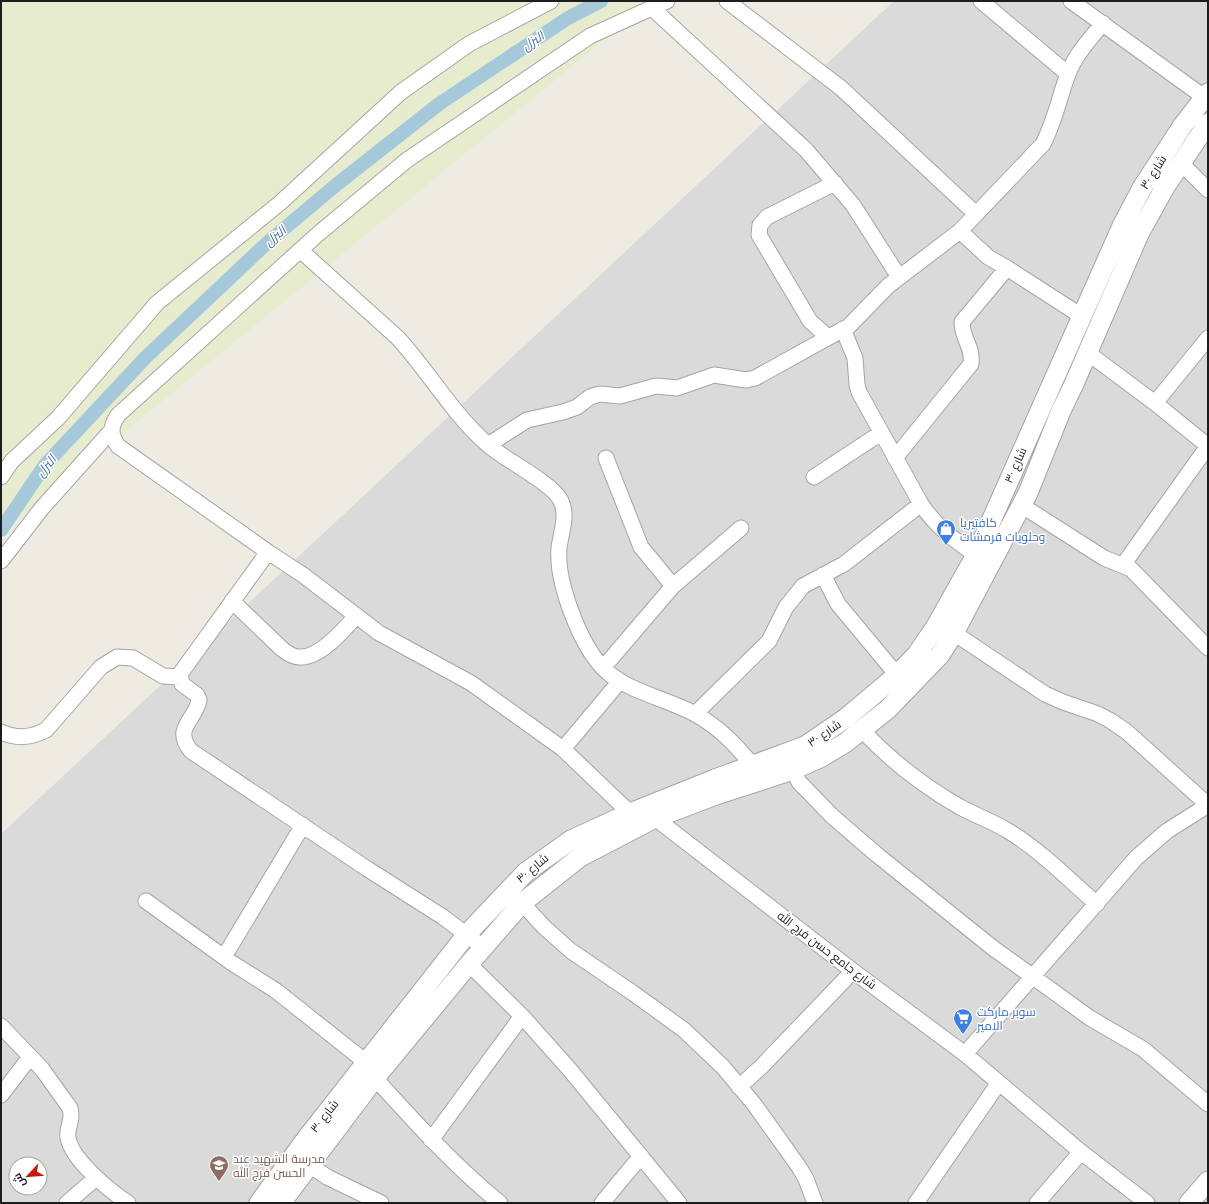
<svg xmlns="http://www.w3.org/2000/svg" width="1209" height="1204" viewBox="0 0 1209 1204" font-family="'PT Sans',Cairo,sans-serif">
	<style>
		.residential { fill: #dbdada; fill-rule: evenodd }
		.farmland { fill: #e7eccf }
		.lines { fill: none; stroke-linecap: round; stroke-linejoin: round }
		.canal { stroke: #a5c8da; stroke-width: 14 }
		.minor-casing { stroke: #a4a4a4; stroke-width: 17 }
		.tertiary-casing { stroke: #a4a4a4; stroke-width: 21 }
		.minor { stroke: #fff; stroke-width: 15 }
		.tertiary { stroke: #fff; stroke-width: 19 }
		.labels { text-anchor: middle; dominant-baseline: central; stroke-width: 3; stroke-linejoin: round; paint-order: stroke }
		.street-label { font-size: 12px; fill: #1d1d1d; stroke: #fff }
		.shop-label { font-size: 12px; fill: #366cbe; stroke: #fff; text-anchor: start }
		.education-label { font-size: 12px; fill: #785e54; stroke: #fff; text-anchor: start }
		.water-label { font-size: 13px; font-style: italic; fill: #4e71a8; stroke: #fff }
	</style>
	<rect width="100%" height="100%" fill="#eeebe3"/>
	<path class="residential" d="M894 1H1208V1203H1V834ZM16 1164H40V1188H16Z"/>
	<path class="farmland" d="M1 1H652L1 533Z"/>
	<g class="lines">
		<path class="canal" d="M1 530 45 465 145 358 267 243 336 185 439 104 568 18 601 1"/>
		<defs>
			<path id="minor" d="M727 1 841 88 976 214
				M981 1 1068 74
				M1071 1 1204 97
				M652 8 806 150 853 205 899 277
				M1181 163 1208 190
				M960 231 988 257 1007 268 1083 317
				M300 250 398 338C429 372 452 413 487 444 503 459 553 483 561 501 568 516 561 532 559 548 556 582 580 644 603 668 627 692 666 698 695 714 719 727 736 745 753 766
				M843 329 855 358 857 385 859 392 921 504C938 530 960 544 985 561
				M828 337 810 321 759 235 760 225 767 217 835 183
				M1088 353 1155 403 1208 446
				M1155 403 1208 338
				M488 445 527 420 563 412 577 407 590 397 600 394 620 396 656 386 677 388 714 375 746 380 755 378 849 326 888 286 960 231 1043 144C1055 121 1059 98 1068 74 1075 55 1090 39 1103 23
				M606 458 641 547 673 586
				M895 458 971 364C973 346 962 339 962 322L1007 268
				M1 477 12 461 58 418 157 303 280 203 401 92 469 44 551 1
				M814 477 881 433
				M1021 505 1104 558 1131 569 1208 648
				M268 552 180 674 182 684 197 695 199 700C196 720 172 728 191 751L366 868 443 917 483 947
				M1 561 42 508 111 431
				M1123 565 1208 446
				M823 575 838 604 897 675
				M232 601 282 649C287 653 293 657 299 657 319 659 344 630 356 616
				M954 633 1045 694 1063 702 1098 714 1111 721 1127 732 1208 805
				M603 668 673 586 741 528
				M695 714 769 641 786 607 803 586 844 564 921 504
				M862 730C890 760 925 787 960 807 977 816 994 822 1010 832 1041 851 1069 880 1097 904
				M1 732C17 739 30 738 46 730L101 667 117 657 133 658 163 676 180 677
				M563 749 620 681
				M793 770 799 782 832 816 876 854 993 948 1090 1018 1143 1049 1208 1104
				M630 813 563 749 471 683 379 633 303 575 268 552 118 446C110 434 110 427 118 415L318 234 407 160 590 36 667 1
				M655 818 853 971 965 1054 1081 1152 1147 1203
				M146 901 232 963 275 990 367 1063
				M522 903 544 927 571 951 633 993 684 1030 723 1067 754 1104 799 1167 806 1179 815 1203
				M224 957 303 825
				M469 964 522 1016 570 1070 679 1203
				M1 1026 42 1069 70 1108C74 1121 66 1127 68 1138 72 1160 110 1191 128 1203
				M965 1054 1136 858 1167 831 1208 805
				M375 1078C415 1122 454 1166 500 1203
				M739 1087 761 1067 853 971
				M1 1095 30 1057
				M431 1140 522 1016
				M301 1159 327 1177 381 1203
				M67 1203 96 1178
				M602 1203 641 1156
				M916 1203 998 1084
				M1037 1203 1081 1152"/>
			<path id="tertiary" d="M259 1203 306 1139 467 934 526 872 571 840 630 813 715 779 805 746 846 718 897 675 917 654 935 628 976 555 1122 226 1142 188 1183 125 1208 93
				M281 1203 375 1078 469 964 522 903 580 857 655 818 716 795 793 770 820 758 845 743 888 709 940 655 954 633 1028 493 1061 411 1074 384 1139 234 1165 187 1208 123
				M1189 1203 1208 1181"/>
		</defs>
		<use href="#minor" class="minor-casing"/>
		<use href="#tertiary" class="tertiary-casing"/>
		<use href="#minor" class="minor"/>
		<use href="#tertiary" class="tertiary"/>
	</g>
	<defs>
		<symbol id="shop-pin" viewBox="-11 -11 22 30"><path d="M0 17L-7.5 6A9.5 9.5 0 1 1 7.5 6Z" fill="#3f7fe0" stroke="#fff"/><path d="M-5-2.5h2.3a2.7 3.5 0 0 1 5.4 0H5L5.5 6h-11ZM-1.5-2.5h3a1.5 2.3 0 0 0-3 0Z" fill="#fff"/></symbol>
		<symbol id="supermarket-pin" viewBox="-11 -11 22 30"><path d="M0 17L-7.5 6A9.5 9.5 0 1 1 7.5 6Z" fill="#3f7fe0" stroke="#fff"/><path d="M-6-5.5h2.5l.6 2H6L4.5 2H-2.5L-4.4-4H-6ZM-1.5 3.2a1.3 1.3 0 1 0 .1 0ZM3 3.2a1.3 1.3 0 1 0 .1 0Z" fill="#fff"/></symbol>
		<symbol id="school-pin" viewBox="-11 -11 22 30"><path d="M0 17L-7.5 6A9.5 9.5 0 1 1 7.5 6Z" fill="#8d6e63" stroke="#fff"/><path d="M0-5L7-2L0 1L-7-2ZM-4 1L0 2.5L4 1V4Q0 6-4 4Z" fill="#fff"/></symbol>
	</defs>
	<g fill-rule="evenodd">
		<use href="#shop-pin" x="935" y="518" width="22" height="30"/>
		<use href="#supermarket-pin" x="952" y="1007" width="22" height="30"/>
		<use href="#school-pin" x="208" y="1154" width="22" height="30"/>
	</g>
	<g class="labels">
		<g class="street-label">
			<text transform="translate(1153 172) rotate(-57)">شارع ٣٠</text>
			<text transform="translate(1015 465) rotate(-66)">شارع ٣٠</text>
			<text transform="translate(824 733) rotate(-34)">شارع ٣٠</text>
			<text transform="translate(532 868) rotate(-40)">شارع ٣٠</text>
			<text transform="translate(827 950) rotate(37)">شارع جامع حسن فرج الله</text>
			<text transform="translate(324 1116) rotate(-52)">شارع ٣٠</text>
		</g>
		<g class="shop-label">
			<text x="960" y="522">كافتيريا<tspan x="960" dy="14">وحلويات قرمشات</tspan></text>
			<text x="977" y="1011">سوبر ماركت<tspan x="977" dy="14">الامير</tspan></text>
		</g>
		<g class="education-label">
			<text x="233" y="1158">مدرسة الشهيد عبد<tspan x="233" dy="14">الحسن فرج الله</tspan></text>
		</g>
		<g class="water-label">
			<text transform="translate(533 41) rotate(-34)">البزل</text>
			<text transform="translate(275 236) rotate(-40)">البزل</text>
			<text transform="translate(46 466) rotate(-51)">البزل</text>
		</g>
	</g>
	<rect width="1209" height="1204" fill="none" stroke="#1d1d1d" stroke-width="4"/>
	<g transform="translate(28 1176) rotate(244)"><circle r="19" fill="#ffffff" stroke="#a5a5a5"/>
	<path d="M0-3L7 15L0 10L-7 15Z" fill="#c21c08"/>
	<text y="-6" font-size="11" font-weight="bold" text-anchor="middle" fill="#1d1d1d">ش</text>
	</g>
</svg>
